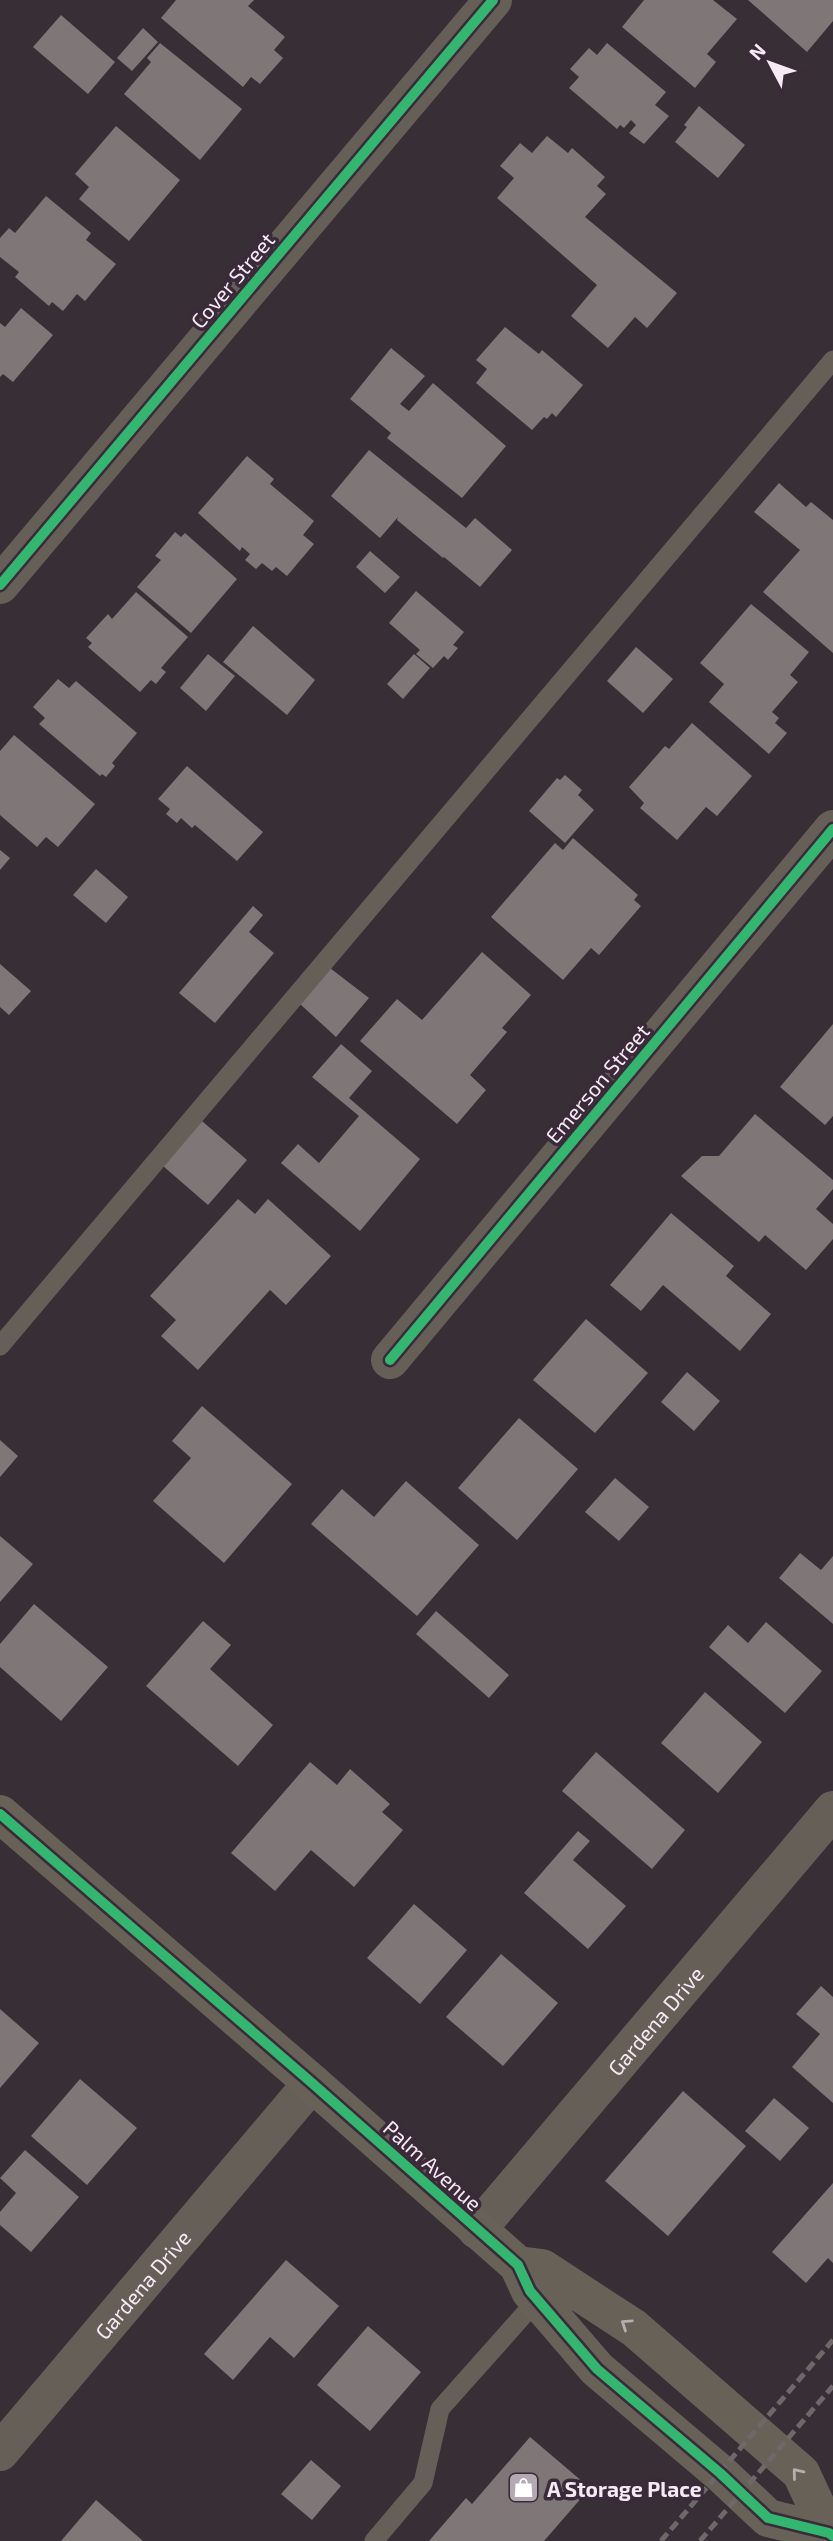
<svg xmlns="http://www.w3.org/2000/svg" width="833" height="2541" viewBox="0 0 833 2541" font-family="'Exo 2',sans-serif">
	<style>
		.building { fill: #7f7677 }
		.lines { fill: none; stroke-linecap: round; stroke-linejoin: round }
		.lane { stroke: #665f58; stroke-width: 19 }
		.street { stroke: #665f58; stroke-width: 38 }
		.secondary { stroke: #676157; stroke-width: 38 }
		.rail { stroke: #6e6868; stroke-width: 5; stroke-dasharray: 10 5; stroke-linecap: butt }
		.cycleway-casing { stroke: #3b2a39; stroke-width: 15 }
		.cycleway { stroke: #33b770; stroke-width: 10 }
		.oneway { stroke: #b6adae }
		.labels { text-anchor: middle; dominant-baseline: central; stroke-width: 7; stroke-linejoin: round; paint-order: stroke }
		.street-label { font-size: 21px; fill: #f6ebf5; stroke: #3b2a39 }
		.poi-label { font-size: 21px; font-weight: bold; fill: #f6ebf5; stroke: #3b2a39; text-anchor: start }
	</style>
	<rect width="100%" height="100%" fill="#372e36"/>
	<path class="building" d="M176 0H254L248 6 285 37 274 50 283 58 260 84 251 77 243 87 161 18Z
		M644 0H713L737 19 707 54 716 62 695 88 622 27Z
		M748 0H833V21L807 52Z
		M61 15 115 62 88 94 33 47Z
		M143 28 158 42 132 71 117 58Z
		M160 43 242 109 200 160 124 94 151 62 147 58Z
		M607 43 666 92 655 105 669 116 644 144 629 133 636 125 631 120 624 128 620 125 617 129 569 88 579 77 570 69 589 48 597 55Z
		M699 106 745 145 718 178 675 142 687 127 684 125Z
		M116 126 180 180 129 241 79 199 89 187 75 174Z
		M547 136 568 153 572 148 605 177 597 186 606 194 585 217 677 293 647 328 635 317 608 348 571 316 597 285 497 198 514 178 500 166 520 143 532 153Z
		M46 196 91 233 86 240 116 264 85 301 77 294 63 311 52 302 49 306 15 277 19 272 0 257V238L9 228 15 233Z
		M21 308 53 335 13 382 3 374 0 377V323L5 327Z
		M505 327 539 354 542 350 583 385 556 417 552 413 547 419 544 417 532 430 476 383 487 369 476 360Z
		M391 348 425 376 400 404 409 411 433 383 506 446 462 498 387 438 391 433 350 399Z
		M369 450 466 528 475 518 512 550 480 587 444 557 443 558 397 520 398 517 380 538 331 496Z
		M247 456 274 479 270 484 314 521 303 535 314 544 287 576 276 567 272 571 262 563 256 569 245 560 250 554 242 547 240 551 198 513Z
		M779 483 806 507 811 502 833 520V653L763 592 800 550 754 512Z
		M175 532 181 537 185 533 237 579 191 633 137 587 161 560 155 556Z
		M370 551 400 577 385 593 356 567Z
		M416 591 464 632 453 645 458 648 448 660 444 656 433 668 416 654 420 650 389 623Z
		M136 592 188 637 161 668 166 672 156 684 151 680 140 692 88 647 92 643 86 638 108 614 112 619Z
		M751 604 809 652 790 675 798 682 772 712 779 718 775 723 787 733 769 754 709 702 724 684 700 663Z
		M253 626 315 680 287 715 223 662Z
		M636 647 673 679 643 713 607 681Z
		M208 654 235 676 206 711 180 688Z
		M414 654 430 668 403 699 387 684Z
		M58 679 69 688 76 681 137 733 112 763 115 766 106 777 102 774 100 776 39 724 45 718 33 707Z
		M692 723 752 776 717 816 706 807 677 840 640 808 644 803 629 787 665 746 669 749Z
		M14 735 95 804 58 847 46 837 37 847 0 815V751Z
		M187 766 263 832 237 861 195 825 192 828 181 818 177 823 166 814 170 809 158 799Z
		M565 775 582 790 578 795 594 810 565 843 529 811 557 778 560 780Z
		M573 838 638 895 634 900 641 906 599 955 591 948 563 980 491 917 555 843 563 850Z
		M0 850 10 858 0 870Z
		M96 869 128 897 106 923 73 895Z
		M253 906 263 915 249 932 274 953 215 1023 179 993Z
		M482 952 531 995 502 1028 507 1032 470 1075 486 1090 457 1124 360 1041 397 999 422 1020Z
		M0 964 31 991 9 1015 0 1007Z
		M330 968 369 998 336 1037 300 1004Z
		M833 1024V1116L825 1125 780 1087Z
		M341 1044 372 1071 349 1098 420 1159 360 1231 281 1163 298 1144 319 1163 359 1116 312 1077Z
		M755 1114 833 1180V1189L816 1209 833 1224V1239L806 1270 765 1235 759 1242 681 1176 702 1156H719Z
		M202 1121 247 1160 208 1205 163 1166Z
		M238 1199 255 1214 268 1199 331 1256 286 1305 270 1290 198 1370 161 1336 176 1320 150 1296Z
		M671 1213 734 1266 726 1276 771 1314 740 1351 663 1285 641 1311 610 1285Z
		M586 1319 648 1373 595 1433 533 1380Z
		M687 1372 720 1401 694 1431 661 1402Z
		M202 1406 292 1484 224 1563 153 1501 191 1458 172 1441Z
		M519 1418 578 1469 517 1540 458 1488Z
		M0 1440 18 1456 0 1477Z
		M615 1478 649 1507 619 1541 585 1512Z
		M406 1481 479 1545 417 1616 311 1524 342 1489 374 1517Z
		M0 1536 33 1564 0 1602Z
		M800 1553 821 1570 833 1556V1624L779 1578Z
		M34 1604 108 1667 61 1721 0 1667V1644Z
		M436 1611 509 1675 489 1698 416 1634Z
		M203 1621 231 1645 210 1669 273 1725 238 1766 146 1686Z
		M766 1622 822 1671 785 1713 709 1647 728 1625 748 1643Z
		M705 1692 762 1742 718 1793 661 1743Z
		M596 1752 685 1830 652 1869 562 1791Z
		M310 1762 337 1785 350 1769 390 1804 382 1812 403 1830 354 1887 311 1850 275 1891 231 1853Z
		M578 1831 590 1841 573 1860 626 1906 588 1949 524 1893Z
		M414 1904 467 1950 420 2004 367 1958Z
		M501 1954 558 2003 503 2066 446 2017Z
		M821 1986 833 1997V2103L792 2067 820 2034 796 2014Z
		M0 2009 39 2043 0 2088Z
		M80 2079 137 2128 87 2185 31 2136Z
		M683 2091 746 2146 668 2236 605 2181Z
		M774 2098 809 2128 780 2161 745 2131Z
		M25 2150 79 2197 31 2252 0 2225V2212L16 2193 0 2178Z
		M833 2183V2263L828 2258 806 2283 772 2252Z
		M286 2260 339 2306 294 2358 270 2337 233 2380 204 2354Z
		M368 2326 421 2372 370 2431 317 2385Z
		M530 2437 590 2488 544 2541H429L466 2498 472 2504Z
		M311 2460 341 2486 312 2520 281 2494Z
		M96 2500 143 2541H61Z"/>
	<g class="lines">
		<path class="lane" d="M0 1346 833 360
			M374 2541 423 2483 440 2409 537 2300"/>
		<g class="street">
			<path d="M0 585 493 0"/>
			<path d="M390 1360 833 829"/>
			<path id="s1" d="M477 2230 833 1810"/>
			<path id="s2" d="M0 2452 312 2083"/>
		</g>
		<path class="secondary" d="M0 1814 312 2083 518 2265 530 2291 597 2369 720 2473 768 2518 829 2533
			M518 2265 542 2268 634 2328 755 2433 801 2473 829 2533 833 2536"/>
		<path class="rail" d="M661 2541 833 2340
			M700 2541 833 2386"/>
		<defs>
			<path id="cycleway" d="M0 585 493 0
				M390 1360 833 829
				M0 1814 312 2083 518 2265 530 2291 597 2369 720 2473 768 2518 829 2533 833 2536"/>
		</defs>
		<use href="#cycleway" class="cycleway-casing"/>
		<use href="#cycleway" class="cycleway"/>
	</g>
	<defs><path id="oneway-chevron" d="M-2-3.5L2.5 0L-2 3.5" fill="none" stroke-width="1.6" stroke-linecap="round" stroke-linejoin="round" transform="scale(1.75)"/></defs>
	<g class="oneway">
		<use href="#oneway-chevron" transform="translate(626 2324) rotate(-146)"/>
		<use href="#oneway-chevron" transform="translate(797 2473) rotate(-129)"/>
	</g>
	<defs>
		<symbol id="shop-square" viewBox="-11 -11 22 22"><rect x="-9" y="-9" width="18" height="18" rx="4" fill="#b3a9b2" stroke="#3b2a39"/><path d="M-5-2.5h2.3a2.7 3.5 0 0 1 5.4 0H5L5.5 6h-11ZM-1.5-2.5h3a1.5 2.3 0 0 0-3 0Z" fill="#fff"/></symbol>
	</defs>
	<g fill-rule="evenodd">
		<use href="#shop-square" x="506" y="2470" width="35" height="35"/>
	</g>
	<g class="labels">
		<g class="street-label">
			<text transform="translate(232 280) rotate(-50)">Cover Street</text>
			<text transform="translate(597 1083) rotate(-50)">Emerson Street</text>
			<text stroke="none"><textPath href="#s1" startOffset="275">Gardena Drive</textPath></text>
			<text transform="translate(433 2165) rotate(42)">Palm Avenue</text>
			<text stroke="none"><textPath href="#s2" startOffset="220">Gardena Drive</textPath></text>
		</g>
		<g class="poi-label">
			<text x="547" y="2488">A Storage Place</text>
		</g>
	</g>
	<g transform="translate(770 63) rotate(311)" stroke="#3b2a39" stroke-width="5" paint-order="stroke">
	<path d="M0-5L12 26L0 18L-12 26Z" fill="#f6ebf5"/>
	<text y="-10" font-size="19" font-weight="bold" text-anchor="middle" fill="#f6ebf5">N</text>
	</g>
</svg>
